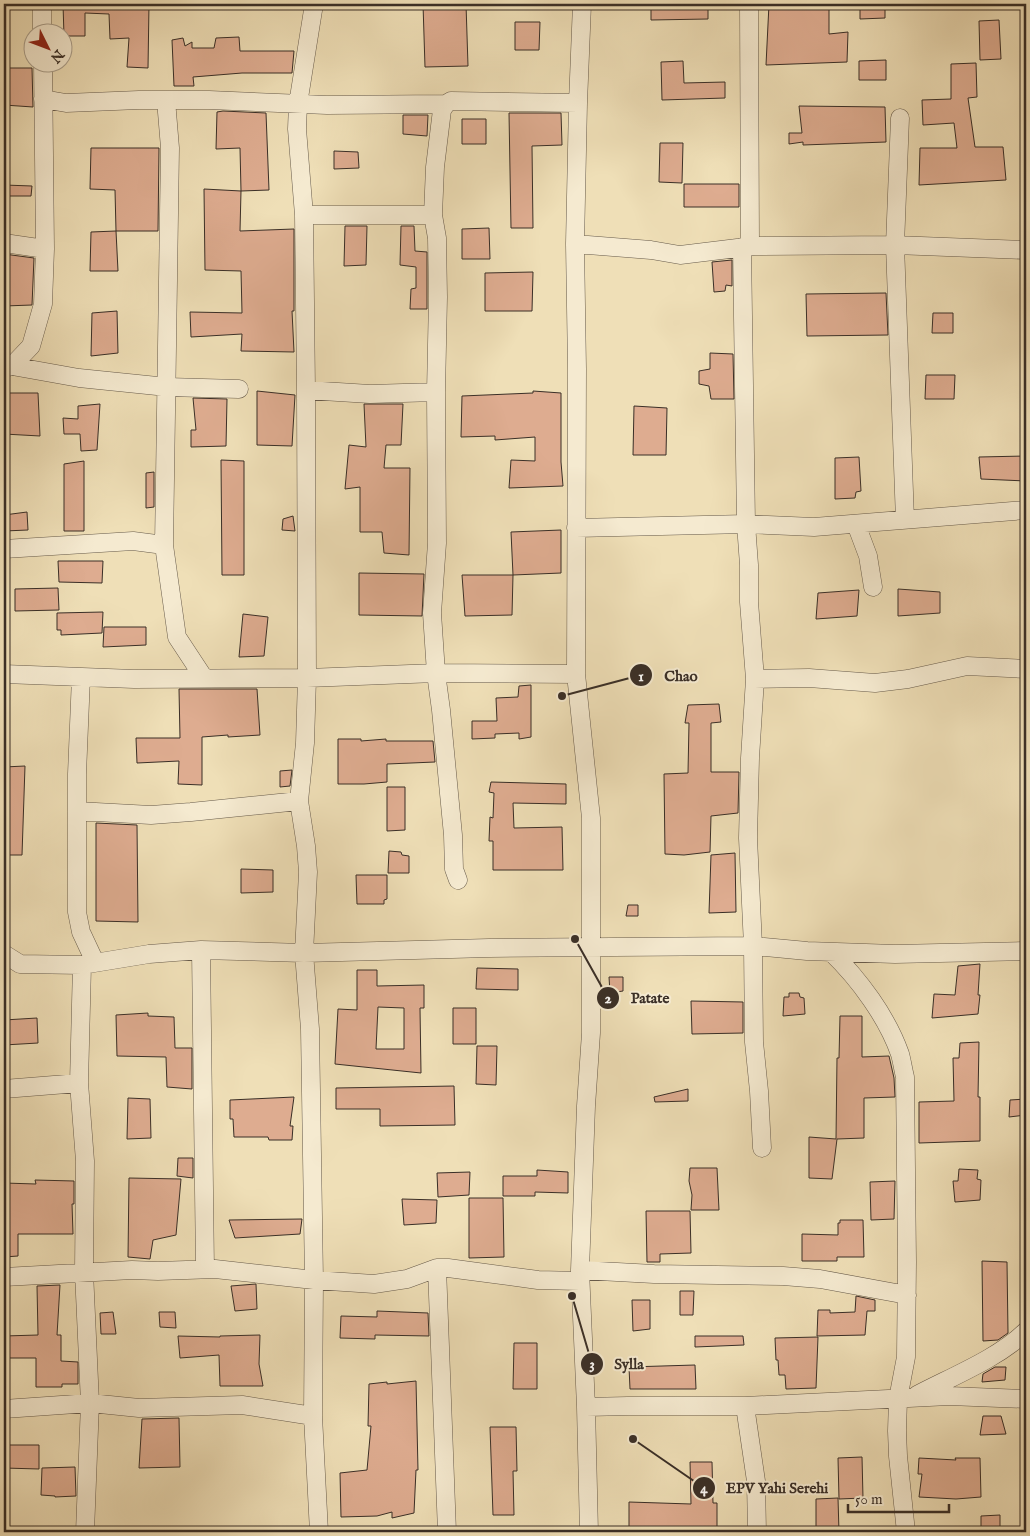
<svg xmlns="http://www.w3.org/2000/svg" width="1030" height="1536" viewBox="0 0 1030 1536" font-family="'IM FELL English',serif">
	<style>
		.building { fill: #deac90; stroke: #3a2f27; fill-rule: evenodd }
		.lines { fill: none; stroke-linecap: round; stroke-linejoin: round }
		.minor-casing { stroke: #675b4b; stroke-width: 19 }
		.minor { stroke: #f5ead0; stroke-width: 18 }
		.leader { fill: none; stroke: #3a2f27; stroke-width: 2 }
		.callout-dot { fill: #3a2f27; stroke: #f5ead0; stroke-width: 2 }
		.mark-label { font-size: 15px; text-anchor: middle; font-weight: bold; fill: #fff }
		.callout-label { font-size: 15px; text-anchor: middle; font-weight: bold; fill: #3a2f27; stroke: #f5ead0; stroke-width: 4; stroke-linejoin: round; paint-order: stroke }
	</style>
	<rect width="100%" height="100%" fill="#efdfb7"/>
	<filter id="stains"><feTurbulence type="fractalNoise" baseFrequency=".004" numOctaves="4"/><feColorMatrix values="0 0 0 0 .2 0 0 0 0 .09 0 0 0 0 .02 0 0 0 .5 -.17"/></filter>
	<radialGradient id="worn" r=".72"><stop offset=".6" stop-color="#630" stop-opacity="0"/><stop offset="1" stop-color="#630" stop-opacity=".3"/></radialGradient>
	<path class="building" d="M63 4H149L148 68 127 67 129 38 110 39 109 14 85 13V36H64Z
		M423 4H466L468 66 425 67Z
		M651 4H708V19L651 20Z
		M769 4H829V34L848 32 847 62 766 65Z
		M860 4H885V18L860 19Z
		M999 20 1001 59 980 60 979 21Z
		M515 22H540L539 50H515Z
		M239 37 240 51H294L292 73H242L193 77 194 86H174L172 40 183 38 185 46 192 42V48H214L216 38Z
		M886 60V80H859V61Z
		M683 61 684 83 725 82V98L662 100 661 62Z
		M976 63 977 97 968 98 975 147H1003L1006 180 919 185 920 148H957L954 123 923 125 922 100 951 99V64Z
		M4 68H32L33 107 4 105Z
		M799 106 885 107 886 142 803 145V142L789 144V133H802Z
		M223 111 266 113 269 190 241 191 240 148 216 149 217 112Z
		M509 113H561L562 145 532 146 533 228H511Z
		M403 115H428L427 136 403 134Z
		M462 119H486V144H462Z
		M660 143H683L682 183 659 182Z
		M91 148H159L158 231H116L115 190 90 189Z
		M334 151 358 152 359 168 334 169Z
		M684 184H739V207H684Z
		M4 185 32 186 31 196H4Z
		M204 189 241 191 240 231 294 229V311H292L294 352 241 351 242 334 191 337 190 312 242 313 241 271 205 270Z
		M345 226H367L366 265 344 266Z
		M401 226H414L415 251 427 252V309H410L411 289 416 288V267L400 265Z
		M489 228 490 259H462V229Z
		M116 231 118 271H90L91 232Z
		M4 254 34 258 32 305 4 306Z
		M732 260V286L726 285 725 291 714 292 712 262Z
		M533 272 532 311H485V273Z
		M886 293 888 335 807 336 806 294Z
		M117 311 118 353 91 356 92 313Z
		M933 313H953V333H932Z
		M710 353 733 354 734 399H711L709 386 699 384V371L710 369Z
		M926 375H955L954 399H925Z
		M257 391 295 395 292 446 257 445Z
		M533 391 561 393V462L563 486 509 488 511 460 535 461V437L495 440V436L461 437 462 396 533 393Z
		M4 393H38L40 436 4 434Z
		M193 398 227 399 226 446 191 447V430H196Z
		M100 404 97 450 81 451 80 434H64L63 418 78 419V406Z
		M364 404H403L401 445H386L384 468H410L409 555 384 553 382 532H360V487L345 489 349 445 366 447Z
		M634 406 667 408 666 455H633Z
		M1026 456V481L981 479 979 457Z
		M859 457 861 491 856 492 855 498 835 499V458Z
		M221 460 244 461V575H222Z
		M84 461V531H64V464Z
		M154 472V507L146 508V473Z
		M27 512 28 530 4 531V515Z
		M293 516 295 531 282 530 283 519Z
		M561 530V573L513 575 511 532Z
		M58 561H103L102 583 59 582Z
		M359 573 424 574 422 616 359 615Z
		M462 575H513L512 615 465 616Z
		M58 588 59 610 15 611V589Z
		M898 589 940 592V613L898 616Z
		M859 590 857 616 816 619 818 593Z
		M103 612 102 633 61 635V630H57V613Z
		M243 614 268 617 264 656 239 657Z
		M104 627H146V645L103 647Z
		M531 685V737L519 739V733L495 734V738L472 739V721H497L496 698 518 697 519 686Z
		M179 689H257L260 735 228 737V735L202 737V785L178 784 179 761 137 763 136 738H180Z
		M719 704 721 722 711 723V772H739L738 813 711 816 710 852 684 855 665 854 664 774 688 773 689 723H685L688 705Z
		M338 739H361V741L386 739V741H433L435 762 387 764V782L364 784H338Z
		M25 766 22 855H4V767Z
		M292 770 290 786 280 787V771Z
		M491 782 566 784V804L513 803 514 828 562 827 563 870H493V841H489L490 817 493 818 494 793 489 792Z
		M387 787H405V830L387 831Z
		M96 823 137 825 138 922 96 921Z
		M389 851 401 852 402 855 409 856V873H388Z
		M735 853 736 912 709 913 711 855Z
		M241 869 273 870V892L241 893Z
		M356 875H387V899L384 900V904H357Z
		M628 905H638V916H626Z
		M980 964 978 995H980L978 1014 932 1018 934 994 955 995 958 966Z
		M477 968 518 969V990L476 989Z
		M357 970H377V986L424 985V1008H420L421 1073 335 1064 338 1009 357 1010ZM378 1007 404 1008V1049H376Z
		M609 977H623V991L610 993Z
		M789 993H799L800 997 804 998 805 1014 783 1016 784 997H789Z
		M691 1001 743 1002V1033L692 1034Z
		M453 1008H476V1044H453Z
		M148 1013V1016L174 1017 175 1048H192V1089L167 1087 166 1057 117 1056 116 1015Z
		M840 1016H862V1057L889 1056 894 1078 895 1097 864 1098V1138L837 1139 832 1179 809 1178V1137L836 1139 837 1058H839Z
		M37 1018 38 1043 4 1045V1020Z
		M979 1042 978 1097H980V1141L919 1143V1102L954 1101 953 1058H959L960 1043Z
		M477 1046H497L496 1085 476 1084Z
		M454 1086 455 1125 380 1126V1109H336V1088Z
		M688 1089V1101L655 1102 654 1097Z
		M294 1097 290 1126H293L292 1140H269L268 1137H234L233 1119H230V1100Z
		M128 1098 150 1099 151 1138 127 1139Z
		M1026 1099V1115L1009 1117 1010 1100Z
		M178 1158H193V1178L177 1176Z
		M690 1168H717L719 1210H691L692 1195 689 1181Z
		M959 1169 978 1170 977 1179 981 1180 980 1200 955 1202 953 1181H958Z
		M537 1170 568 1172V1193L535 1192V1196H503V1176H537Z
		M470 1172 469 1195 438 1197 437 1173Z
		M129 1178 181 1179 176 1235 153 1240 150 1259 128 1257Z
		M35 1180 74 1181V1204H72L73 1234H18V1256L4 1257V1183L36 1184Z
		M895 1181 894 1219 871 1220 870 1182Z
		M469 1198H503L504 1257 469 1258Z
		M402 1199 437 1200 436 1223 404 1225Z
		M646 1211H690L691 1253 660 1254V1262H647Z
		M302 1219 300 1234 235 1238 229 1220Z
		M840 1220H863L864 1257H837V1261H802V1234L838 1235V1223H840Z
		M982 1261 1007 1262 1008 1333 998 1340 983 1341Z
		M256 1284 257 1309 235 1311 231 1286Z
		M60 1285 57 1335H61V1361L78 1362V1384H62V1387H36V1358H4V1336L38 1335 37 1286Z
		M680 1291H694L693 1315H680Z
		M856 1296 875 1300V1311H867L865 1335 817 1336 818 1310H830V1313L855 1312Z
		M632 1300H650V1329L633 1331Z
		M377 1311 428 1313 429 1336 375 1335V1339L340 1338 341 1316 377 1317Z
		M113 1312 116 1334H101L100 1313Z
		M159 1312H175L176 1328 160 1327Z
		M260 1335 259 1364 263 1386H220L219 1355 180 1358 178 1336 220 1337V1336Z
		M695 1336H743L744 1345 695 1347Z
		M818 1337 816 1388 786 1389 785 1375H779L778 1360H776L775 1338Z
		M514 1343H537V1389H513Z
		M695 1365 696 1389H630L629 1367Z
		M995 1367H1006L1005 1380 982 1382 983 1374Z
		M416 1381 418 1470H416L414 1513 392 1518V1512L377 1516 341 1517 340 1473 367 1470 371 1426H368L369 1384 387 1382V1384Z
		M983 1416H1001L1006 1434 980 1435Z
		M179 1418 180 1467 139 1468 142 1419Z
		M490 1427H516L517 1471H513L514 1515H493Z
		M4 1445H39V1469L4 1468Z
		M862 1457 863 1498 839 1499 838 1458Z
		M919 1458 956 1460 955 1458H980L981 1497 956 1499 919 1497 922 1474H918Z
		M690 1462H712L713 1503H717V1532H629V1502L691 1504Z
		M75 1467 76 1496 55 1497V1496L41 1495 42 1468Z
		M838 1498 839 1532H816V1499Z
		M1000 1515V1532H981V1516Z"/>
	<g class="lines">
		<defs>
			<path id="minor" d="M42 4V32
				M314 4 298 104 297 129 304 215 306 390 307 678 305 743 299 801 306 846 308 872 304 953 310 1029 314 1280 313 1416 319 1532
				M582 4 578 103 575 244 577 369 576 674 591 818V1033L586 1106 580 1270 586 1407 589 1532
				M749 4 750 246
				M43 99 66 103 139 100H209L327 105 446 104
				M166 100 170 148 164 545 177 637 204 678
				M900 118 895 245 905 520
				M304 215H433
				M4 243 45 249
				M575 244 651 250 680 255 754 246 895 245 1026 250
				M742 247 746 524 749 565V602L755 679 750 758 748 838 753 946 754 1042 759 1091 762 1148
				M12 366 31 346 43 304 45 249 43 62
				M4 368 12 366 79 378 167 387 239 389
				M306 390 370 394 436 392
				M856 524 868 556 873 587
				M576 528 746 524 814 527 1026 510
				M4 549 133 541 164 545
				M4 674 134 679 307 678 436 673 576 674
				M81 677 77 774V912L81 932 95 962
				M755 679 809 678 875 683 908 679 967 666 1026 669
				M77 811 151 815 191 812 299 801
				M458 880 454 869 453 835 441 710 436 673 432 613 437 543 436 392 438 297 437 238 433 215 435 167 442 110 446 104 451 101 578 103
				M201 950 205 1269
				M831 952C859 979 887 1017 900 1054 902 1061 903 1069 905 1077L907 1262 906 1357 898 1399 897 1431 898 1456 906 1532
				M4 954 20 964 82 965 149 954 201 950 304 953 489 948 753 946 807 951 895 954 1026 951
				M82 965 79 1083 85 1161 84 1272 90 1403 85 1532
				M4 1089 79 1083
				M437 1268 447 1532
				M580 1270 654 1274 783 1276 820 1279 907 1295
				M4 1277 132 1270 158 1271 215 1269 314 1280 374 1284 407 1279 437 1268H448L538 1280 580 1281
				M917 1395C951 1377 999 1358 1026 1331
				M745 1406 756 1481 757 1532
				M586 1407 628 1406H745L949 1396 1026 1399
				M4 1409 90 1403 139 1408 242 1405 313 1416"/>
		</defs>
		<use href="#minor" class="minor-casing"/>
		<use href="#minor" class="minor"/>
	</g>
	<path class="leader" d="M562 696L641 675M575 939L608 998M572 1296L592 1364M633 1439L704 1488"/>
	<g class="callout-dot">
		<circle cx="562" cy="696" r="5"/>
		<circle cx="575" cy="939" r="5"/>
		<circle cx="572" cy="1296" r="5"/>
		<circle cx="633" cy="1439" r="5"/>
		<circle cx="641" cy="675" r="12"/>
		<circle cx="608" cy="998" r="12"/>
		<circle cx="592" cy="1364" r="12"/>
		<circle cx="704" cy="1488" r="12"/>
	</g>
	<g class="mark-label">
		<text x="641" y="681">1</text>
		<text x="608" y="1003">2</text>
		<text x="592" y="1369">3</text>
		<text x="704" y="1493">4</text>
	</g>
	<g class="callout-label">
		<text x="681" y="681">Chao</text>
		<text x="650" y="1003">Patate</text>
		<text x="629" y="1369">Sylla</text>
		<text x="777" y="1493">EPV Yahi Serehi</text>
	</g>
	<rect width="1030" height="1536" fill="none" stroke="#efdfb7" stroke-width="20"/>
	<rect x="5" y="5" width="1020" height="1526" fill="none" stroke="#3a2f27" stroke-width="2.5"/>
	<rect x="10" y="10" width="1010" height="1516" fill="none" stroke="#3a2f27"/>
	<g transform="translate(48 48) rotate(132)"><circle r="24" fill="#f5ead0" stroke="#aa9f8c"/>
	<path d="M0-4L9 19L0 12L-9 19Z" fill="#8f2418"/>
	<text y="-8" font-size="14" font-weight="bold" text-anchor="middle" fill="#3a2f27">N</text>
	</g>
	<path d="M848 1504v8h101v-8" fill="none" stroke="#3a2f27" stroke-width="2.5"/>
	<text x="855" y="1504" font-size="15" fill="#3a2f27" stroke="#f5ead0" stroke-width="4" paint-order="stroke">50 m</text>
	<rect width="100%" height="100%" filter="url(#stains)"/>
	<rect width="100%" height="100%" fill="url(#worn)"/>
</svg>
